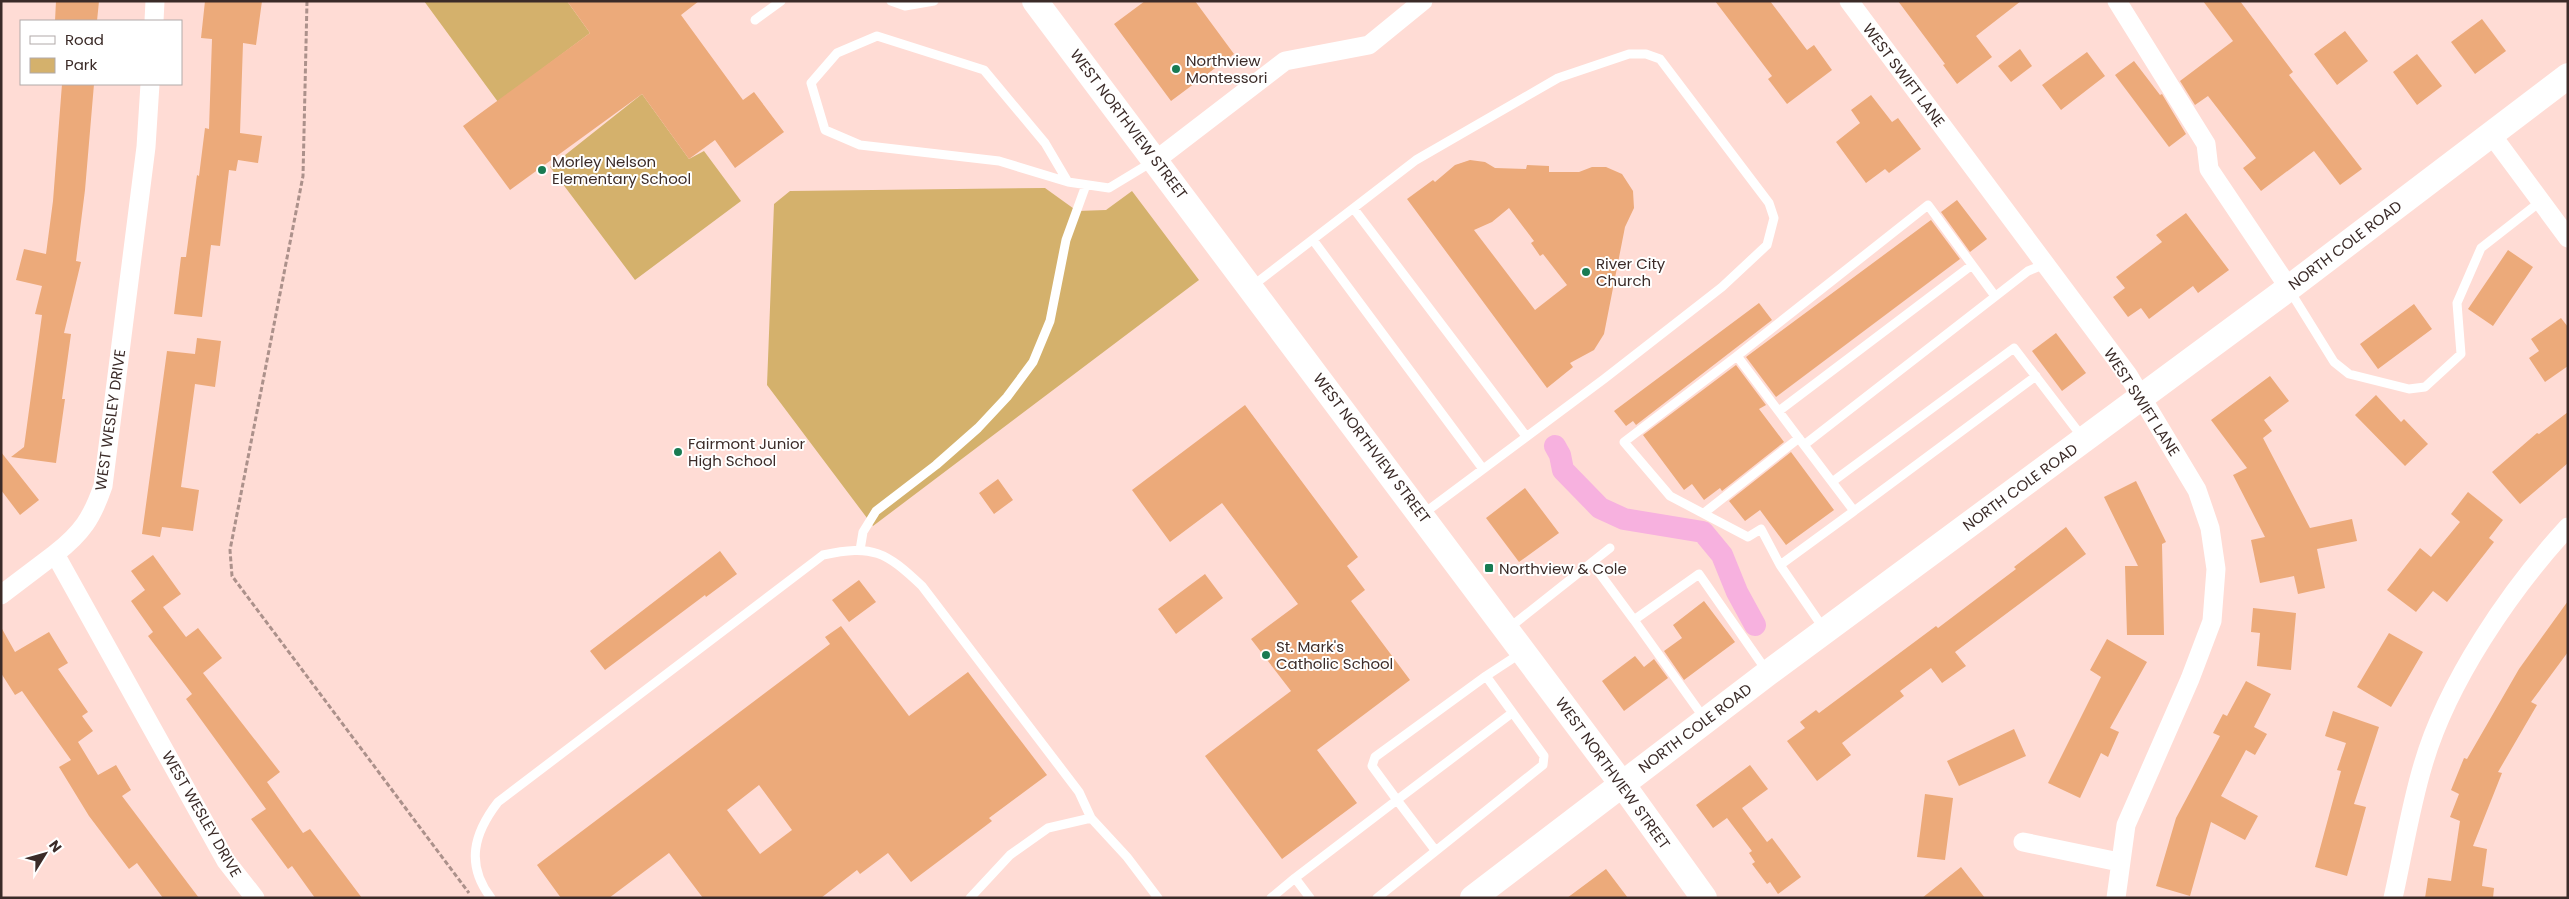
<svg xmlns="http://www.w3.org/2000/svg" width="2569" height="899" viewBox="0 0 2569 899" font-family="Poppins,sans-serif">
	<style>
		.green { fill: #d4b16c }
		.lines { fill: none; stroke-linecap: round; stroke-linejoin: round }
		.canal { stroke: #f7b1df; stroke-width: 22 }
		.building { fill: #ecaa7a; fill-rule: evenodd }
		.path { stroke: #ac918b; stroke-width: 3; stroke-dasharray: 5 2.5; stroke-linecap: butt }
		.lane { stroke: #fff; stroke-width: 9 }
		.street { stroke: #fff; stroke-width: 19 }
		.secondary { stroke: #fff; stroke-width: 26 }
		.poi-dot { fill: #197b52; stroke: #fff; stroke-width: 2 }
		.labels { text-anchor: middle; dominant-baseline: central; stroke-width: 4; stroke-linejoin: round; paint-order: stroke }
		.poi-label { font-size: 15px; fill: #3b2b28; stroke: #fff; text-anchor: start }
		.street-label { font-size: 15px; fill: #3b2b28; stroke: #fff }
	</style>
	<rect width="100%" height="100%" fill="#ffdcd5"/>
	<path class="green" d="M424 1H567L590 33 498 102Z
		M642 94 689 159 704 151 741 201 635 280 550 167Z
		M1045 188 1077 211 1106 210 1132 191 1199 280 873 526 767 385 774 204 790 191Z"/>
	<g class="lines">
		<path class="canal" d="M1555 446 1560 455 1563 470 1600 508 1624 519 1703 532 1722 555 1737 592 1755 625"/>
	</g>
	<path class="building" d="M56 1H99L97 21H55Z
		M205 1H262L256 45 243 43 240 133 262 136 258 163 238 160 236 171 229 170 220 246 211 245 202 317 174 314 181 257H186L197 175 199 176 205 128 209 129 212 39 201 38Z
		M567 1H699L681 15 743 100 754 92 784 132 735 168 715 140 689 159 642 94 510 190 463 126 590 33Z
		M1145 1H1195L1234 54 1171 101 1114 24Z
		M1715 1H1770L1807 50 1814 45 1832 70 1787 104 1768 79 1772 76Z
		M1898 1H2021L1976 36 1992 57 1957 84 1943 65 1945 64Z
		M2203 1H2240L2293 72 2289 75 2362 169 2340 185 2314 151 2261 191 2243 168 2256 158 2208 96 2195 105 2180 81 2233 41Z
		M2482 19 2506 51 2475 74 2451 42Z
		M2345 31 2368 61 2337 85 2314 54Z
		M2020 49 2032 66 2011 82 1998 66Z
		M2087 52 2105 76 2061 110 2042 85Z
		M2417 54 2442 86 2417 105 2393 72Z
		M2134 61 2160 95 2162 94 2186 134 2169 147 2115 75Z
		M62 84H94L85 190 76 261 81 262 64 333 71 334 62 399H65L56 463 11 457 24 447 42 315 35 314 42 286 16 280 24 249 46 254 53 201Z
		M1871 95 1892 122 1898 118 1921 149 1889 173 1885 169 1866 183 1836 142 1860 123 1851 110Z
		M1470 160 1485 162 1495 168 1526 169 1527 165 1549 166V172H1579L1592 167H1606L1622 174 1633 191 1634 208 1625 227 1604 334 1594 350 1570 363 1573 367 1547 388 1407 199 1433 180 1435 182 1455 165ZM1509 208 1534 241 1531 243 1540 256 1543 254 1567 285 1535 310 1474 230 1492 222Z
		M1957 200 1987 239 1970 252 1941 212Z
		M2186 213 2229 270 2198 293 2193 286 2149 319 2141 308 2128 317 2113 297 2125 288 2116 277 2162 242 2156 235Z
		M1931 220 1960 259 1776 397 1746 357Z
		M2508 250 2533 267 2493 326 2468 309Z
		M1759 303 1772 320 1636 425 1633 421 1626 426 1614 411Z
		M2414 304 2432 329 2378 369 2360 344Z
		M2561 318 2568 327V366L2545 382 2529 358 2539 351 2531 339Z
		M2056 333 2086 373 2062 391 2032 351Z
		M197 338 221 341 215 387 195 384 181 487 199 490 193 531 162 527 160 537 142 534 167 351 195 354Z
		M1736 365 1766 405 1759 409 1784 442 1722 491 1720 488 1704 500 1692 484 1684 490 1643 435Z
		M2270 376 2289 401 2264 420 2272 431 2263 438 2310 528 2352 519 2357 541 2317 549 2325 588 2298 594 2294 576 2260 583 2251 540 2265 537 2233 475 2247 468 2211 420Z
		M2376 395 2401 422 2404 419 2428 444 2405 466 2355 415Z
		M1245 405 1358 557 1347 566 1365 590 1351 601 1410 680 1317 750 1357 803 1282 859 1205 756 1291 691 1251 639 1298 604 1222 503 1170 542 1132 490Z
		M2568 412V463L2520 504 2492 472 2537 433 2539 434Z
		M1 452 39 500 20 515 1 490Z
		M1791 452 1834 510 1786 545 1760 510 1745 521 1729 501Z
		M998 479 1013 500 994 514 979 493Z
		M2136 481 2166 542 2162 544 2164 635H2127L2125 566H2138L2104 497Z
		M1525 488 1559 533 1519 562 1486 518Z
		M2468 492 2503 520 2489 538 2494 542 2447 602 2433 591 2416 612 2387 590 2420 548 2431 557 2460 522 2451 514Z
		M2066 527 2086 554 1955 652 1966 666 1942 683 1931 668 1900 691 1904 696 1842 743 1851 755 1817 781 1787 741 1805 728 1800 722 1816 710 1819 713 1936 626 1938 628 2016 569 2014 567Z
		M720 551 737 574 706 597 705 595 605 670 590 651Z
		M153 555 181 594 163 607 186 637 198 628 222 658 203 673 280 772 267 782 303 833 310 829 362 898H315L292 866 288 869 251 819 266 809 186 699 192 694 148 636 153 632 131 601 145 590 131 571Z
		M1205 574 1223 598 1176 634 1158 609Z
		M859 580 876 602 849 622 832 600Z
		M1704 601 1735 642 1684 680 1664 651 1682 638 1673 625Z
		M2568 601V652L2531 702 2537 705 2498 772 2502 773 2473 846 2487 849 2482 886 2494 888 2493 898H2425L2428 878 2451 881 2460 821 2450 817 2459 794 2451 790 2464 758 2467 759 2519 669Z
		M2253 608 2296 613 2291 670 2257 666 2260 633 2251 632Z
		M841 626 909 716 968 672 1047 775 989 818 992 821 911 882 888 853 860 874 857 870 821 898H703L669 853 609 898H561L537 865 830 644 825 637ZM759 785 792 830 760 854 727 810Z
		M1 627 15 652 49 632 68 663 58 669 88 712 82 716 93 731 78 742 98 775 116 765 131 790 122 796 199 898H163L137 863 129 869 89 816 59 767 71 760 22 691 15 695 1 673Z
		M2389 633 2423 652 2391 707 2357 687Z
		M2107 639 2147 662 2110 728 2119 732 2108 757 2101 753 2080 798 2048 783 2101 677 2090 670Z
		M1635 656 1644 667 1654 659 1668 678 1624 711 1602 681Z
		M2246 681 2271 694 2254 727 2267 734 2255 755 2246 750 2221 796 2258 816 2245 840 2211 822 2190 896 2156 886 2176 818 2220 736 2213 733 2223 714 2227 716Z
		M2333 711 2379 727 2354 804 2366 807 2347 876 2315 867 2341 771 2337 770 2346 743 2325 736Z
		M2014 729 2026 756 1959 786 1947 761Z
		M1750 765 1768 789 1742 808 1767 842 1772 838 1801 877 1778 894 1770 882 1767 884 1752 864 1755 862 1749 853 1752 851 1727 818 1713 828 1696 805Z
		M1925 794 1953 798 1945 860 1917 857Z
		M1961 867 1985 898H1922Z
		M1606 869 1628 898H1567Z"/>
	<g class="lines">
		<path class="path" d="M307 1 303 176 230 550 232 576 469 893"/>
		<path class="lane" d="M891 1 905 6 934 1
			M755 20 781 1
			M1068 182 1045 143 984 70 877 36 837 53 811 83 825 130 860 145 999 161 1068 182 1109 188 1152 162
			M1354 209 1526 436
			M1313 240 1483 469
			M1251 287 1416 160 1558 78 1629 54H1646L1660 59 1769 203 1774 218 1767 245 1722 287 1604 379 1423 514
			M2290 291 2334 362 2349 374 2409 389 2425 387 2461 354 2457 303 2481 248 2541 201
			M1737 356 1624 442 1670 496 1748 537 1761 529 1780 565
			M1779 411 1972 265
			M1804 445 1737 356 1928 205 1995 296
			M1832 482 2014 348 2083 438
			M1854 511 2036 376
			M1704 513 1799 438
			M860 550 863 532 876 511 936 465 978 428 1007 397 1033 362 1050 321 1066 240 1086 185
			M1592 563 1634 620
			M1509 628 1610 548
			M1824 629 1780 565 1854 511 1804 445 2028 271 2045 264
			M1704 718 1634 620 1699 574 1766 670
			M1435 850 1397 800 1512 713
			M491 898C465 864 474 833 498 802L823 555C873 544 886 552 922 586L1079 792 1091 818
			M970 898 1010 855 1048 828 1091 818 1127 857 1158 898
			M1271 898 1295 878
			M1310 898 1295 878 1397 800 1372 766 1375 757 1486 676
			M1377 898 1543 765 1544 756 1486 676 1521 653"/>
		<path class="street" d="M1849 1 2128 375 2197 490 2210 528 2216 569 2212 621 2190 679 2126 825 2116 898
			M2117 1 2206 144 2209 169 2289 288
			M154 21 155 1
			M150 84 146 147 103 486C92 518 82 533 55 554L226 861 255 898
			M2491 134 2568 238
			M1156 160 1285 61 1369 45 1423 1
			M1 595 55 554
			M2023 842 2119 862
			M2393 898C2403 854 2410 808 2423 765 2447 682 2510 590 2568 527"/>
		<path class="secondary" d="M1035 1 1622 784 1704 898
			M1473 898 1768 673 2289 288 2568 76"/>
	</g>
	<g class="poi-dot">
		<circle cx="1176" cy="69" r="5"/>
		<circle cx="542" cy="170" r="5"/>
		<circle cx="1586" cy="272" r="5"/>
		<circle cx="678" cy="452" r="5"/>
		<rect x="1484" y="563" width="10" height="10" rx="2.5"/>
		<circle cx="1266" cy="655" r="5"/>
	</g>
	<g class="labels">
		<g class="poi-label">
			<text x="1186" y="60">Northview<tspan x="1186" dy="17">Montessori</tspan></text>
			<text x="552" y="161">Morley Nelson<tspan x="552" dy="17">Elementary School</tspan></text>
			<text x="1596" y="263">River City<tspan x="1596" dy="17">Church</tspan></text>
			<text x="688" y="443">Fairmont Junior<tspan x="688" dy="17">High School</tspan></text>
			<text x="1499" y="568">Northview &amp; Cole</text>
			<text x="1276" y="646">St. Mark's<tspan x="1276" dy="17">Catholic School</tspan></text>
		</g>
		<g class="street-label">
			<text transform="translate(1904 75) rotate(53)">WEST SWIFT LANE</text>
			<text transform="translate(1129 124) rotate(53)">WEST NORTHVIEW STREET</text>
			<text transform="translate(2345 245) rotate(-37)">NORTH COLE ROAD</text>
			<text transform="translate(2142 402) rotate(57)">WEST SWIFT LANE</text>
			<text transform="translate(110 420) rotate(-82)">WEST WESLEY DRIVE</text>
			<text transform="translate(1372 448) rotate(53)">WEST NORTHVIEW STREET</text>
			<text transform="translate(2020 487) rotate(-36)">NORTH COLE ROAD</text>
			<text transform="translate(1695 728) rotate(-37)">NORTH COLE ROAD</text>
			<text transform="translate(1613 773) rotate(54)">WEST NORTHVIEW STREET</text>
			<text transform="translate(202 814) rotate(60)">WEST WESLEY DRIVE</text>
		</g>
	</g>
	<rect width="2569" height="899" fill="none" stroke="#3b2b28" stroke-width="5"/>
	<rect x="20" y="20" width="162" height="65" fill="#ffffff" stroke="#b1aaa9"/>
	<rect x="30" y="36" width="25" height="8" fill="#ffffff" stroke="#b1aaa9"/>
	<text x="65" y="45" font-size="15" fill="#3b2b28">Road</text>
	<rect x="30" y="58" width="25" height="15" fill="#d4b16c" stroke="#b1aaa9"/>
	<text x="65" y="70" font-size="15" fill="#3b2b28">Park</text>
	<g transform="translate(45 854) rotate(53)" stroke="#ffffff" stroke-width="4" paint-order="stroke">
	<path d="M0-4L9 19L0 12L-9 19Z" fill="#3b2b28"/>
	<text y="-8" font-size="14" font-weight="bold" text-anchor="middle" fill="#3b2b28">N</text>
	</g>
</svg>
